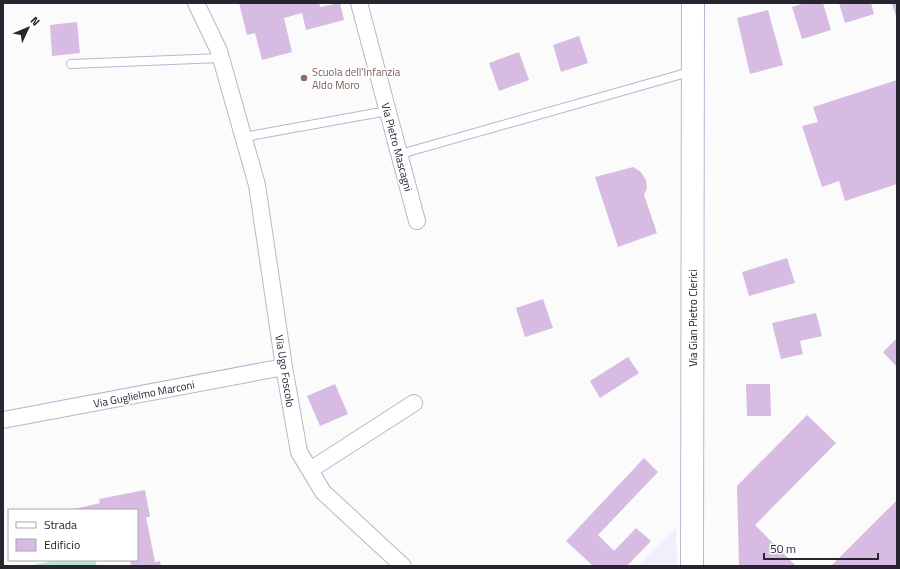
<svg xmlns="http://www.w3.org/2000/svg" width="900" height="569" viewBox="0 0 900 569" font-family="'Titillium Web',sans-serif">
	<style>
		.commercial { fill: #f2effd }
		.green { fill: #bce4d0 }
		.building { fill: #d7bbe2 }
		.lines { fill: none; stroke-linecap: round; stroke-linejoin: round }
		.service-casing { stroke: #bcb3d1; stroke-width: 10 }
		.minor-casing { stroke: #bcb3d1; stroke-width: 18 }
		.primary-casing { stroke: #bcb3d1; stroke-width: 24 }
		.service { stroke: #fff; stroke-width: 8 }
		.minor { stroke: #fff; stroke-width: 16 }
		.primary { stroke: #fff; stroke-width: 22 }
		.education-dot { fill: #8d6e63; stroke: #fff; stroke-width: 1.5 }
		.labels { text-anchor: middle; dominant-baseline: central; stroke-width: 3.5; stroke-linejoin: round; paint-order: stroke }
		.education-label { font-size: 11px; fill: #785e54; stroke: #fff; text-anchor: start }
		.street-label { font-size: 11px; fill: #282430; stroke: #fff }
	</style>
	<rect width="100%" height="100%" fill="#fbfbfb"/>
	<path class="commercial" d="M676 528 677 566H638Z"/>
	<path class="green" d="M57 560H95L97 566H28Z"/>
	<path class="building" d="M239 3H319L320 7 340 3 344 20 306 30 302 13 284 18 292 52 262 60 255 33 247 35Z
		M805 3H823L831 30 802 39 792 7Z
		M839 3H871L874 14 845 23Z
		M897 3V19L892 4Z
		M768 10 783 65 750 74 737 18Z
		M77 22 80 53 52 56 50 25Z
		M579 36 588 63 561 72 553 45Z
		M519 52 529 80 499 91 489 63Z
		M897 80V184L845 201 839 181 822 187 802 126 818 122 813 107Z
		M633 167 641 172 646 180 647 188 644 195 657 233 618 247 595 177Z
		M787 258 795 283 749 296 742 272Z
		M543 299 553 328 525 337 516 308Z
		M816 313 822 336 800 341 803 354 781 359 772 323Z
		M897 338V367L883 352Z
		M628 357 639 373 600 398 590 381Z
		M335 384 348 414 320 426 307 396Z
		M746 384H770L771 416H747Z
		M807 415 836 443 755 525 796 566H739L737 486Z
		M644 458 658 472 598 535 614 551 636 528 651 541 627 566H593L566 541Z
		M145 490 150 517H146L155 562 160 561 161 566H131L130 560H137V510H70L100 503 99 499Z
		M897 500V566H831Z"/>
	<g class="lines">
		<defs>
			<path id="service" d="M71 64 221 58
				M244 137 387 111
				M399 155 411 151 693 71"/>
			<path id="minor" d="M196 3 219 51 257 185 284 367 299 452 323 492 403 566
				M359 3 417 221
				M3 420 284 367
				M310 470 414 403"/>
			<path id="primary" d="M692 566 693 3"/>
		</defs>
		<use href="#service" class="service-casing"/>
		<use href="#minor" class="minor-casing"/>
		<use href="#primary" class="primary-casing"/>
		<use href="#service" class="service"/>
		<use href="#minor" class="minor"/>
		<use href="#primary" class="primary"/>
	</g>
	<circle class="education-dot" cx="304" cy="78" r="4"/>
	<g class="labels">
		<g class="education-label">
			<text x="312" y="72">Scuola dell'Infanzia<tspan x="312" dy="13">Aldo Moro</tspan></text>
		</g>
		<g class="street-label">
			<text transform="translate(397 147) rotate(75)">Via Pietro Mascagni</text>
			<text transform="translate(693 318) rotate(-90)">Via Gian Pietro Clerici</text>
			<text transform="translate(285 371) rotate(81)">Via Ugo Foscolo</text>
			<text transform="translate(144 394) rotate(-11)">Via Guglielmo Marconi</text>
		</g>
	</g>
	<rect width="900" height="569" fill="none" stroke="#282430" stroke-width="8"/>
	<rect x="8" y="509" width="130" height="52" fill="#ffffff" stroke="#a9a7ac"/>
	<rect x="16" y="522" width="20" height="6" fill="#ffffff" stroke="#a9a7ac"/>
	<text x="44" y="529" font-size="12" fill="#282430">Strada</text>
	<rect x="16" y="539" width="20" height="12" fill="#d7bbe2" stroke="#a9a7ac"/>
	<text x="44" y="549" font-size="12" fill="#282430">Edificio</text>
	<g transform="translate(28 28) rotate(46)" stroke="#ffffff" stroke-width="3" paint-order="stroke">
	<path d="M0-3L7 15L0 10L-7 15Z" fill="#282430"/>
	<text y="-6" font-size="11" font-weight="bold" text-anchor="middle" fill="#282430">N</text>
	</g>
	<path d="M764 553v6h114v-6" fill="none" stroke="#282430" stroke-width="2"/>
	<text x="770" y="553" font-size="12" fill="#282430" stroke="#ffffff" stroke-width="3" paint-order="stroke">50 m</text>
</svg>
